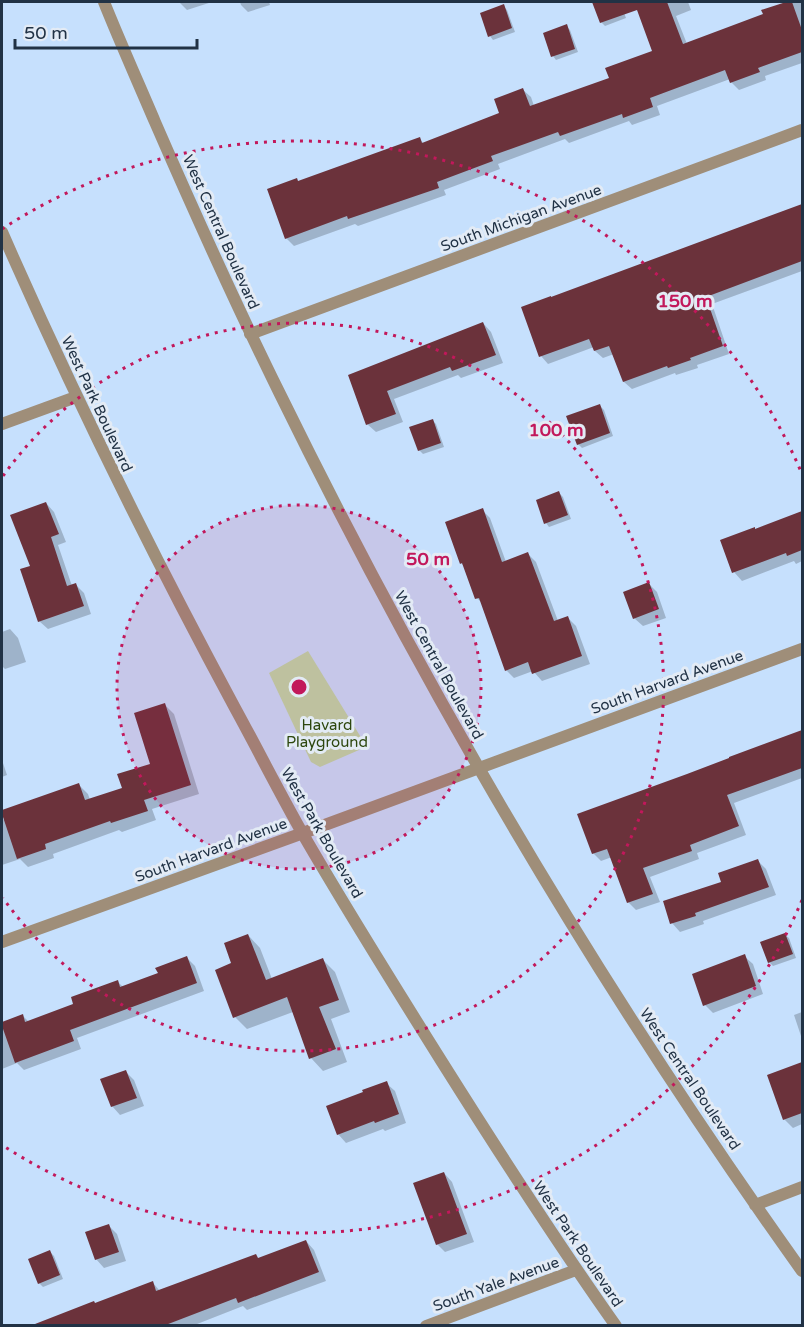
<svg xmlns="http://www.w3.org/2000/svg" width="804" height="1327" viewBox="0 0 804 1327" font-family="'Varela Round',sans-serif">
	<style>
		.green { fill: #bed9a9 }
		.shadow { fill: #0003 }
		.building { fill: #6b323b }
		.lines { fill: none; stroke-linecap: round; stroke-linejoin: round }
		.minor { stroke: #9f8e79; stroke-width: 12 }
		.ring { fill: none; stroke: #c2185b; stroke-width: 3; stroke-dasharray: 3 6 }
		.labels { text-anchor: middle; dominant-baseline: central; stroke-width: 6; stroke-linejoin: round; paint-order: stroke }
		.street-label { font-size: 15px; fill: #213245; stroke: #e3ebf5 }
		.park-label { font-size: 15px; fill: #2d470e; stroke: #e3ebf5 }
		.centre { fill: #c2185b; stroke: #e3ebf5; stroke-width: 3 }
		.ring-label { font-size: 18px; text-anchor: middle; font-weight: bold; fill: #c2185b; stroke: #e3ebf5; stroke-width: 6; stroke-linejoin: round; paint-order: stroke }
	</style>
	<rect width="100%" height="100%" fill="#c6e0fd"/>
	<path class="green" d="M308 651 362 739 359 750 320 767 311 762 269 673Z"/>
	<path class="shadow" d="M179 2H212L187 10Z
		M240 2H269L270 5 248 12 241 5Z
		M594 2H620L626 18 605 26 601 22Z
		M635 2H688L691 10 676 16 687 44 765 15 763 11 790 2H802V63L765 76 766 80 739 90 731 82 730 79 657 106 660 115 632 125 629 121 569 143 565 139 498 164 500 169 444 190 446 195 358 226 355 224 294 246 286 238 299 183 420 139 424 144 501 114 523 90 531 97 534 106 611 79 654 52Z
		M503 6 507 10 515 32 493 40 490 36Z
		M566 26 570 30 578 52 556 60 553 56Z
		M802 206V271L712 304 729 354 697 365 698 368 676 375 675 373 632 389 624 382 614 354 603 358 595 351 594 347 548 364 541 356 552 299Z
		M483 323 491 332 503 363 461 378 458 375 394 399 403 422 376 432 367 424 350 376Z
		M600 406 604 410 613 436 582 448 578 444Z
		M433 421 436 424 444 447 423 454 419 450Z
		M559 493 563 497 571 519 549 527 546 523Z
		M46 503 54 512 66 542 58 545 72 586 75 584 84 593 91 614 48 629 39 621 31 567Z
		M482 510 490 518 506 562 528 554 536 562 558 621 568 618 576 626 590 664 542 681 533 671 514 678 506 670 483 604 477 598 465 567 461 563Z
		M802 512V561L796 564 794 561 742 581 734 572 722 541 756 530Z
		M649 584 657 592 666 618 643 626 634 618Z
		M10 629 18 638 26 662 5 669 2 666V632Z
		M165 705 174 714 199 794 152 809 156 820 122 832 119 830 53 854 54 858 28 867 20 859 2 865V820L5 819 2 811 79 785 88 794 90 800 124 789 152 764Z
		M802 732V778L734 803 746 835 697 853 699 859 650 877 660 902 636 910 628 902 612 857 601 861 593 853 731 758Z
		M2 760 7 775 2 777Z
		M758 861 766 869 776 895 703 921 704 924 680 932 672 923 723 883Z
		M248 935 260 948 272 979 322 959 335 972 350 1012 331 1019 347 1062 323 1071 311 1058 293 1012 247 1029 235 1017 233 964Z
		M785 935 789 938 796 958 773 966 769 962Z
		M744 956 753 964 763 994 713 1013 705 1005Z
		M187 958 195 966 204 991 77 1038 81 1049 24 1070 17 1063 2 1069V1023L22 1015 29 1022 75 1004 118 982 123 987 159 974Z
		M802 1012V1039L794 1015Z
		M802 1063V1124L793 1128 784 1119 769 1076Z
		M125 1071 134 1080 144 1106 120 1115 112 1106Z
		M386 1083 395 1091 406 1123 385 1131 383 1129 346 1143 338 1134Z
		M444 1173 452 1182 474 1242 445 1252 437 1244Z
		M109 1226 117 1234 126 1261 104 1268 96 1259Z
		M306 1241 314 1250 326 1281 247 1310 243 1306 192 1326H73L95 1305 153 1283 160 1291 259 1259Z
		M50 1252 54 1256 63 1279 43 1287 39 1283Z"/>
	<path class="building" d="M592 2H667L683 44 763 14 761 10 786 2H792L802 30V52L758 68 760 72 730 83 725 70 650 98 653 107 623 118 622 114 560 136 558 132 491 156 493 161 437 182 439 188 348 219 347 216 285 239 267 189 297 178 298 181 420 137 422 143 499 113 494 99 523 88 530 106 609 78 605 68 652 51 637 10 600 23Z
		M504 4 512 28 488 37 480 13Z
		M567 24 575 49 551 57 543 33Z
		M802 204V261L706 297 723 346 690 358 691 360 668 368 667 366 623 382 609 346 594 351 589 339 539 357 521 307 551 296V297Z
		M483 322 496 355 452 371 450 367 387 391 396 414 366 425 348 375Z
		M600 404 610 433 577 445 566 416Z
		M433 419 441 443 418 451 409 427Z
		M559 491 568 515 544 524 536 500Z
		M46 502 59 534 51 537 67 586 76 583 84 606 38 622 20 569 30 566 10 515Z
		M483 508 502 562 528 552 554 621 568 616 582 656 532 674 528 662 505 671 479 598 475 599 462 563 460 564 445 522Z
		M802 511V550L787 556 786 553 732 573 720 540 755 527V529Z
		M649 582 659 609 633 619 623 592Z
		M165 703 191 785 144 800 148 811 111 823 110 821 45 844 46 849 17 859 2 814V810L79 783 85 800 122 788 117 774 150 764 134 713Z
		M802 730V768L727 795 739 826 690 845 692 851 643 868 653 894 627 903 607 849 592 854 577 814 687 774 729 758V757Z
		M758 859 769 887 695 913 696 916 670 924 663 901 721 882 718 873Z
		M785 933 793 954 768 963 760 942Z
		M248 934 266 980 323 958 339 1000 319 1007 336 1049 309 1059 287 997 233 1018 215 970 231 963 224 943Z
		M745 954 756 986 703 1006 692 974Z
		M187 956 197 983 70 1030 74 1041 15 1063 2 1026V1022L23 1014 25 1022 73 1004 71 997 118 980 120 987 158 973 155 968Z
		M802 1062V1113L783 1120 767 1075Z
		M126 1070 137 1098 111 1107 100 1079Z
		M387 1081 399 1114 375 1123 374 1121 337 1135 326 1106 363 1092 362 1090Z
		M444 1172 467 1234 436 1245 413 1183Z
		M109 1224 119 1252 95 1260 85 1232Z
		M306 1240 319 1272 238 1303 236 1298 163 1326H36L35 1324 94 1301 95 1303 153 1281 156 1291 256 1254 258 1258Z
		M50 1250 60 1275 38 1284 28 1259Z"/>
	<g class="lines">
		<path class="minor" d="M104 2C120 42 138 82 155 122 195 214 236 305 280 394 430 700 604 994 802 1271
			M2 232C73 394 151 552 235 708 258 750 280 794 304 836 348 912 395 987 442 1062 498 1151 555 1240 616 1326
			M250 334 802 130
			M2 424 76 397
			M2 942 303 833 802 649
			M755 1205 802 1187
			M426 1326 576 1270"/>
	</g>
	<circle cx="299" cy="687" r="182" fill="#c2185b" fill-opacity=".12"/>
	<g class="ring">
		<circle cx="299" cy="687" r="182"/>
		<path d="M3 476A364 364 0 1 1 3 898"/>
		<path d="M802 900A546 546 0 0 1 2 1145M2 229A546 546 0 0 1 802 474"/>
	</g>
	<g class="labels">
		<g class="street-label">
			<text transform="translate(521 218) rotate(-20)">South Michigan Avenue</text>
			<text transform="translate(221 232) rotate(66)">West Central Boulevard</text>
			<text transform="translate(97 404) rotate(65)">West Park Boulevard</text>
			<text transform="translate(439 665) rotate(61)">West Central Boulevard</text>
			<text transform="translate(667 682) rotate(-20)">South Harvard Avenue</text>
			<text transform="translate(322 833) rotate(60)">West Park Boulevard</text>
			<text transform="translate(211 850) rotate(-20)">South Harvard Avenue</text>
			<text transform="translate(690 1079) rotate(56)">West Central Boulevard</text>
			<text transform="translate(578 1244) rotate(56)">West Park Boulevard</text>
			<text transform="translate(496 1284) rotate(-20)">South Yale Avenue</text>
		</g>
		<g class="park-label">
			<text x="327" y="725">Havard<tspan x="327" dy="17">Playground</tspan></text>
		</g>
	</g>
	<circle cx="299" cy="687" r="9" class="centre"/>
	<g class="ring-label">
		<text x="685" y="307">150 m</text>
		<text x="556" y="436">100 m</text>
		<text x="428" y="565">50 m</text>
	</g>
	<rect width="804" height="1327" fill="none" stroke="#213245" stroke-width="6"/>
	<path d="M15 39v9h182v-9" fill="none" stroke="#213245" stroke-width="3"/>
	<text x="24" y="39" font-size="18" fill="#213245" stroke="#e3ebf5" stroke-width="4.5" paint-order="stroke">50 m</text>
</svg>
